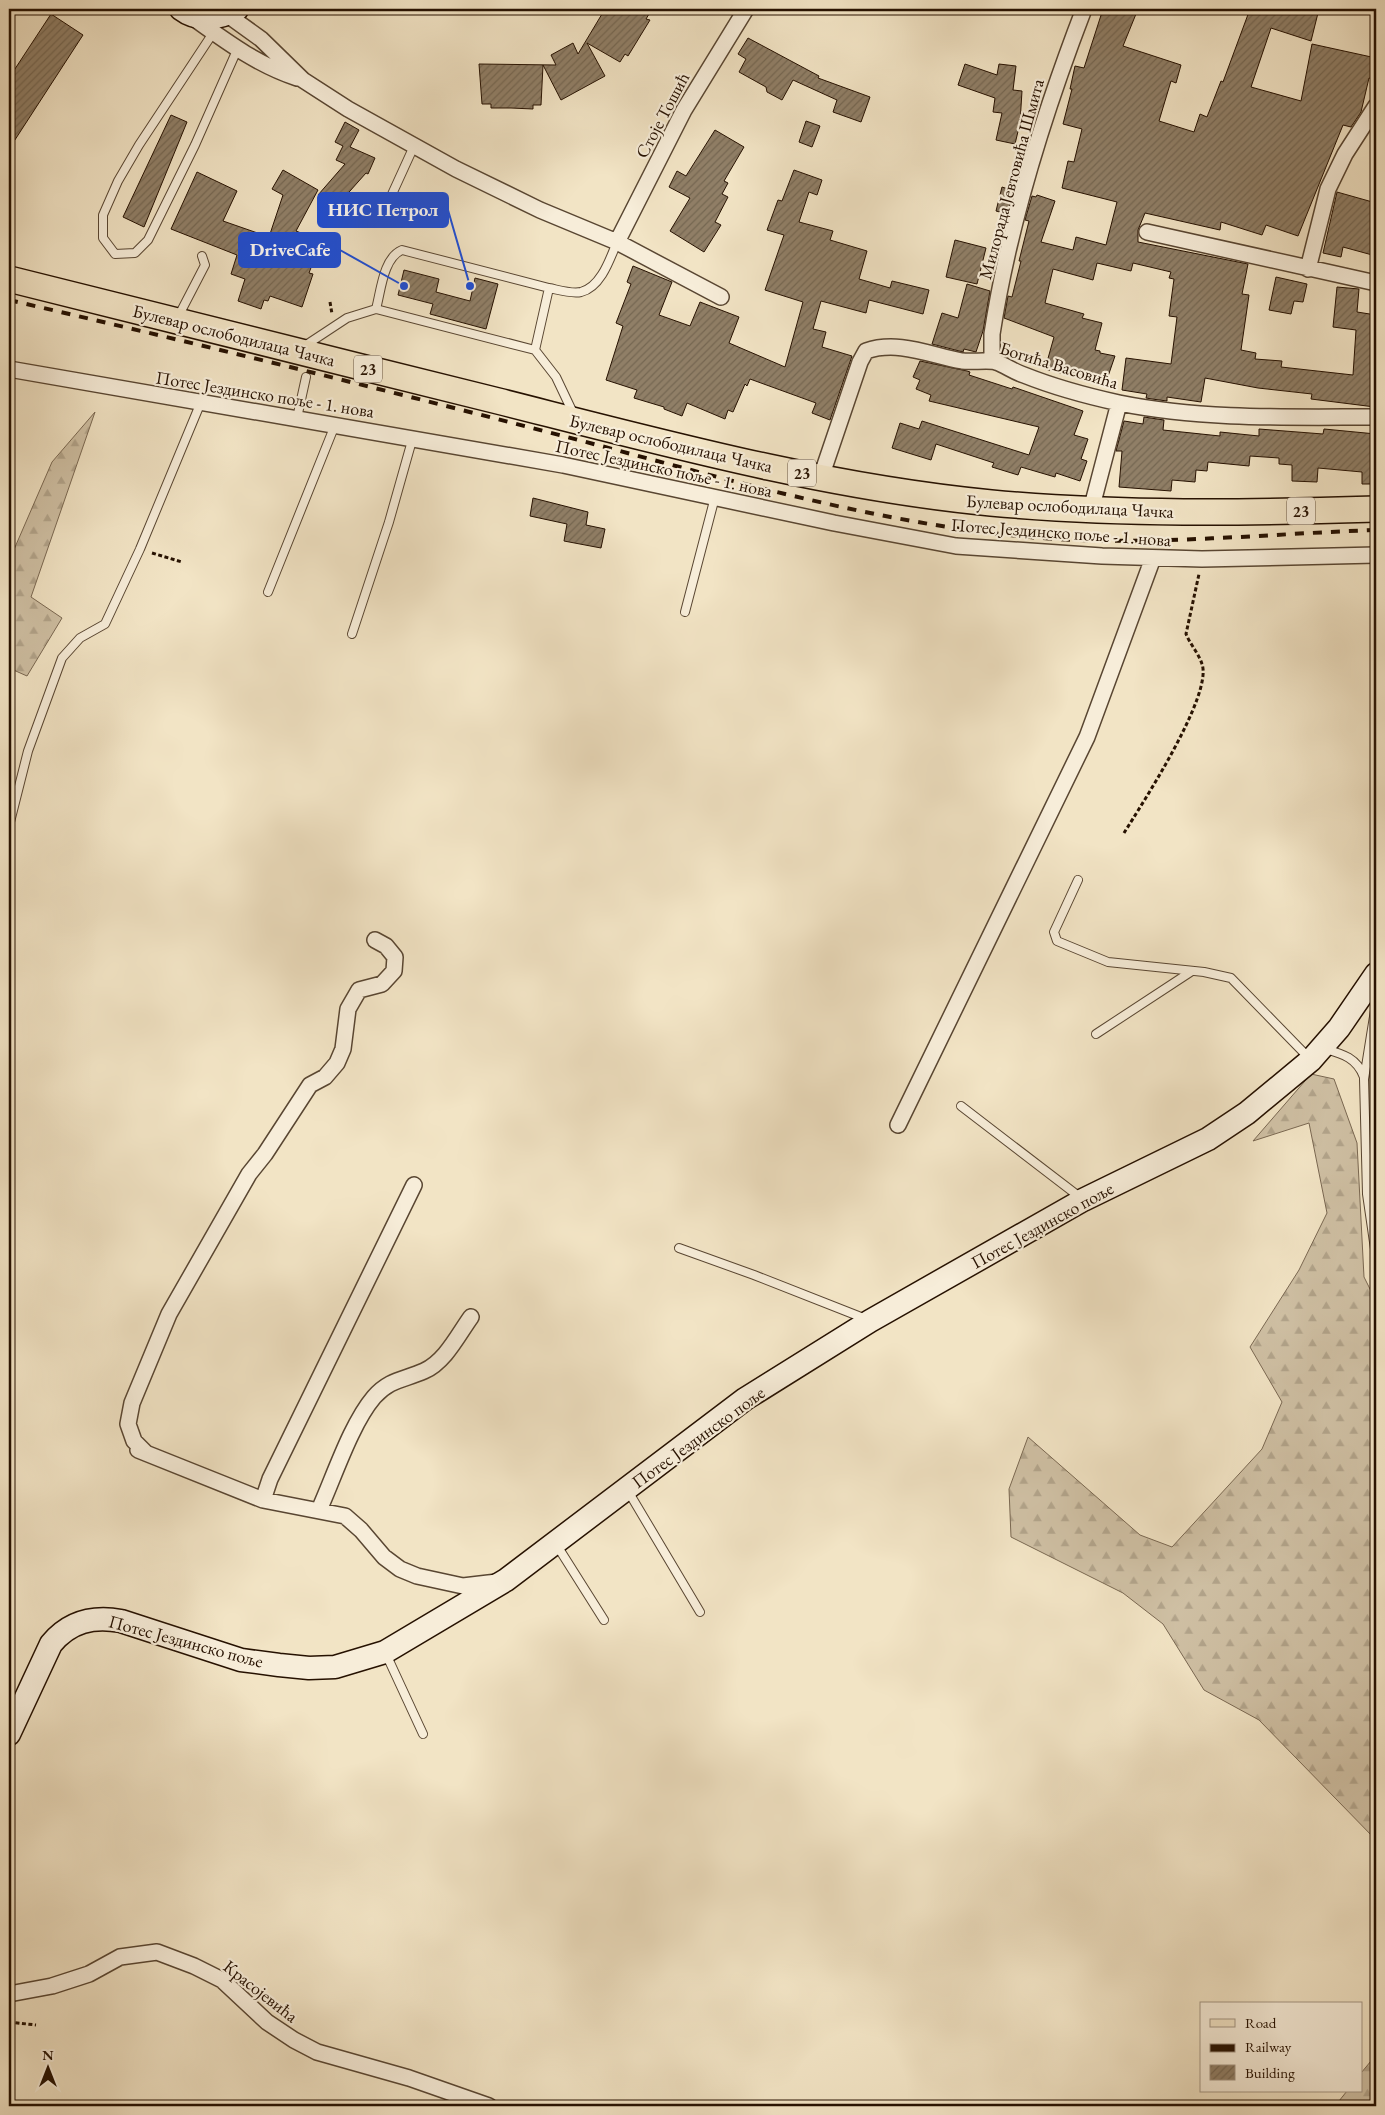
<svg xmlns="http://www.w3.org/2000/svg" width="1385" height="2115" viewBox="0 0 1385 2115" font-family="'EB Garamond',serif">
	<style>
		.green { fill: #cfc0a4; stroke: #7a6852 }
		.forest { fill: url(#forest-firs); stroke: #7a6852 }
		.building { fill: url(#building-hatch); stroke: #261101 }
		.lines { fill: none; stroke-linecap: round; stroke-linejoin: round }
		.lane-casing { stroke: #594632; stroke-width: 10 }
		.street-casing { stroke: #594632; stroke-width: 18 }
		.secondary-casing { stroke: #261101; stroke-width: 25 }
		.primary-casing { stroke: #261101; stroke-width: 28 }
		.path { stroke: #261101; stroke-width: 3; stroke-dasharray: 4 2.5; stroke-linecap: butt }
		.lane { stroke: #f7edd9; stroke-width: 8 }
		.street { stroke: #f7edd9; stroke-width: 15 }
		.secondary { stroke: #f7edd9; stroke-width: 22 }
		.primary { stroke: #f2e4c5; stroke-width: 25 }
		.rail { stroke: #261101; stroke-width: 4; stroke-dasharray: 9 9; stroke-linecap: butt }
		.labels { text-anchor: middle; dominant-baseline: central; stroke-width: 4.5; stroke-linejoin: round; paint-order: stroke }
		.shield { fill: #f7edd9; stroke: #655342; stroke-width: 1 }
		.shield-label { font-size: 16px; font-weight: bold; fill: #261101 }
		.street-label { font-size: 18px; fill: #261101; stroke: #f7edd9 }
		.leader { fill: none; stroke: #1d4ed8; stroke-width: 2 }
		.callout-dot { fill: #1d4ed8; stroke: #f7edd9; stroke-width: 2 }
		.callout { fill: #1d4ed8; stroke: #1d4ed8; stroke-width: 2 }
		.callout-label { font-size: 19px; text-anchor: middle; font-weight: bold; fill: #fff }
	</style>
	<defs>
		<pattern id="forest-firs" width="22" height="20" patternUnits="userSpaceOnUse" patternTransform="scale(1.25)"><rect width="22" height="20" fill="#cfc0a4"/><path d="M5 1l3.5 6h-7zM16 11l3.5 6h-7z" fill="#b2a48b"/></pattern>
		<pattern id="building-hatch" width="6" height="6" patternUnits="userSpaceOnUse" patternTransform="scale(1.25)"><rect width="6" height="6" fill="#907f67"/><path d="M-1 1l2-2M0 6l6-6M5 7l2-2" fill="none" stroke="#756752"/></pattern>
	</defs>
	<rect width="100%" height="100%" fill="#f2e4c5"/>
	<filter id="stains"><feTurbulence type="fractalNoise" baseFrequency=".004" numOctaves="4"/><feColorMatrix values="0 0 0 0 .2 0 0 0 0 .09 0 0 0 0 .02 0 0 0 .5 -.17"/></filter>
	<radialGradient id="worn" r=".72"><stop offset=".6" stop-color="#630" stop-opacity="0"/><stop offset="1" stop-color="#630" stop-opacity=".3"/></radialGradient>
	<path class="green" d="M1376 1054V1201L1366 1088Z"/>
	<path class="forest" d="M95 412 31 597 62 618 27 676 9 668V561L52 462Z
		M1311 1074 1334 1079 1357 1143 1364 1277 1376 1301V1342L1373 1344 1376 1351V1840L1259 1720 1204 1690 1163 1624 1123 1593 1011 1537 1009 1489 1028 1437 1140 1535 1172 1547 1262 1449 1282 1402 1250 1347 1299 1270 1327 1213 1309 1123 1253 1141Z
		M1376 2055V2106H1335L1347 2091H1361V2073Z"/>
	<path class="building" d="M605 9H652L646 19 650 20 628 56 625 54 620 62 587 43 605 76 561 100 543 65 541 105H533V109L511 108H491V104H482L479 64 556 65 551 55 573 43 578 54Z
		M1103 9H1138L1123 46 1181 65 1176 83 1171 81 1159 121 1194 132 1200 114 1207 117 1221 81 1223 82 1250 9H1319L1311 41 1271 28 1251 87 1301 101 1312 44 1376 58V80L1369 78 1361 112 1351 127 1343 125 1298 236 1266 225 1262 235 1221 222 1220 230 1145 213 1138 230V242L1248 264 1242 294 1249 295 1241 350 1256 353 1255 359 1282 361 1281 367 1353 375 1356 330 1333 327 1337 287 1359 289 1357 312 1376 315 1372 389 1376 390 1375 407 1311 399 1312 394 1258 388 1205 378 1201 402 1167 397V401L1152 399 1146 398 1147 394 1122 390 1126 358 1171 364 1177 317 1169 316 1174 279 1169 278 1171 272 1133 263 1131 271 1097 263 1093 280 1053 269 1045 303 1084 314 1082 318 1102 323 1095 350 1100 351V353L1115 356 1105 385 1045 369 1054 337 1004 318 1008 296 1012 297 1021 261H1019L1029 221 1025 220 1032 196 1036 197 1037 195 1055 201 1041 242 1073 250 1076 237 1106 245 1117 202 1062 188 1068 161 1074 162 1082 129 1063 124 1072 89H1070L1075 66 1084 68Z
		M51 14 83 35 9 149V78Z
		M748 38 819 76 818 78 870 97 861 122 833 112 837 100 793 80 782 100 767 92 766 87 739 72 746 59 738 54Z
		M965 64 997 75 999 64 1016 66 1013 90 1022 91 1020 123 1015 144 996 140 1002 113 993 112 995 98 958 85Z
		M171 115 187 122 144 227 123 217Z
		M806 121 820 126 812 147 799 142Z
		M345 122 359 130 350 147 375 158 368 174 366 173 334 209 318 195 345 164 336 160 343 146 335 142Z
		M715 130 744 147 724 181 728 183 722 194 728 197 715 222 721 225 704 252 670 231 690 198 669 187 677 171 686 176Z
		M283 170 318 190 296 231 321 241 309 273 313 274 302 307 270 296 268 301 264 300 261 309 238 301 245 279 231 274 237 255 171 229 197 172 237 191 223 221 269 237 283 195 272 189Z
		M794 170 822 180 817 195 809 192 799 222 833 231 830 240 867 251 859 279 890 288 892 281 929 290 923 314 869 300 866 313 821 301 813 329 826 332 822 347 852 356 830 420 812 413 816 403 750 379 747 386 745 384 733 412 728 410 725 419 687 403 682 416 664 409V407L634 398 637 390 606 380 623 326 616 323 631 284 627 282 633 266 672 282 659 315 690 326 700 302 739 317 729 343 785 367 803 302 765 290 784 235 767 230 778 200 782 201Z
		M1002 187 1014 191 1007 214 996 211Z
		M1337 192 1376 203V256L1343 247 1341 257 1323 253Z
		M955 240 986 248 977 284 946 277Z
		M404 270 439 279 436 292 470 301 475 278 498 284 486 329 430 314 433 304 398 295Z
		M1276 277 1307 284 1303 302 1294 301 1291 314 1269 310Z
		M967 284 990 291 983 331 976 352 964 349 963 352 932 344 942 313 958 318Z
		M920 361 967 371 970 372 969 375 1012 389 1013 387 1083 411 1074 435 1088 439 1081 459 1087 461 1080 481 1056 473 1055 477 1021 467 1018 475 992 467 994 463 936 444 931 460 892 448 900 423 919 429 922 421 1029 455 1039 427 929 401 931 395 916 389 920 380 913 377Z
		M1144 417 1164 420 1163 430 1220 436V432L1259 436V429L1323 434 1324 429 1376 434V484H1362V472L1318 468 1317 482 1292 481V465L1279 464V458L1250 456 1249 466 1208 462 1207 471 1196 470 1195 482 1172 480 1171 491 1119 487 1122 451H1116L1124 421 1143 424Z
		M533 498 588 512 586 525 605 529 601 548 564 541 567 524 530 516Z"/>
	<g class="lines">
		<defs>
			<path id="lane" d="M213 33 139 145 118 181 103 215V238L115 254 135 253 148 240 195 145 237 50
				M375 219 388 203 414 146
				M376 309C381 291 383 258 402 250L549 288C559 290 571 294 581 292 601 287 610 259 617 242
				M178 317 205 265 202 256
				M303 347 347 318 376 309 535 350 556 377 574 415
				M535 350 549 288
				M297 418 306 377
				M268 592 335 425
				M685 612 715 497
				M352 634 389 522 413 437
				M9 826 28 751 62 658 80 638 105 624 140 549 201 402
				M1078 880 1054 932 1057 941 1108 962 1204 972 1231 978 1309 1058
				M1376 1004 1364 1079 1367 1194 1376 1256
				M1096 1034 1192 971
				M1325 1049C1343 1054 1357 1058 1364 1077
				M961 1106 1081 1198
				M679 1248 754 1275 866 1319
				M628 1491 700 1612
				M556 1544 604 1620
				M386 1654 423 1734"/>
			<path id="street" d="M222 11 261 39 303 80 348 109 456 169 540 210 617 242 721 297
				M192 17C227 42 256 64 297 78
				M1147 232 1376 283
				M617 242 684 110 746 9
				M1308 269 1328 189 1345 154 1376 106
				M996 362 992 353V334C1009 223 1044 113 1084 9
				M9 369 563 465 834 523 956 546 1102 556 1202 559 1376 555
				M821 477 860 362 866 351C898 340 930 355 962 361 971 362 991 360 996 362 1005 365 1014 372 1024 375 1054 387 1087 396 1119 403 1203 420 1291 417 1376 417
				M1091 510 1119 403
				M898 1125 1087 737 1153 558
				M138 1450 263 1500 345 1516 361 1530 384 1557 400 1569 417 1576 463 1586 497 1582
				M146 1453 134 1441 128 1424 132 1403 169 1314 249 1174 265 1154 310 1085 325 1077 337 1063 343 1049 348 1009 359 990 382 984 394 971 395 957 386 946 375 940
				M263 1500 270 1479 414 1185
				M319 1510C334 1477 351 1424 374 1397 390 1379 404 1380 424 1371 445 1362 458 1335 471 1317
				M9 1994 52 1986 89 1974 120 1957 157 1952 194 1966 222 1980 267 2022 294 2040 317 2052 409 2078 489 2106"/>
			<path id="secondary" d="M181 9C198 22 220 19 237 9
				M9 1734 51 1644C70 1621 93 1616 121 1621L241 1660 279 1665 309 1668 335 1667 385 1652 506 1580 745 1399 870 1321 1083 1200 1208 1139 1247 1113 1311 1060 1339 1028 1376 974"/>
			<path id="primary" d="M9 279C171 321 335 360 498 401 660 442 824 487 991 503 1119 515 1248 513 1376 509"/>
		</defs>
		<use href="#lane" class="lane-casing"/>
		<use href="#street" class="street-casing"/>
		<use href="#secondary" class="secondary-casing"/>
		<use href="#primary" class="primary-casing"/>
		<path class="path" d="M330 302 332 314
			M152 553 182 562
			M1124 833C1142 804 1213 695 1202 664 1199 654 1190 644 1186 634L1199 574
			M9 2022 36 2025"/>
		<use href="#lane" class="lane"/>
		<use href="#street" class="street"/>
		<use href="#secondary" class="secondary"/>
		<use href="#primary" class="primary"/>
		<path class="rail" d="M9 300C195 343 382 389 567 437 716 476 866 521 1019 536 1137 548 1258 534 1376 530"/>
	</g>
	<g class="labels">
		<g class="shield">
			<rect x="354" y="355.5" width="28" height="27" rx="4"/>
			<rect x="788" y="459.5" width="28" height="27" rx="4"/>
			<rect x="1287" y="497.5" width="28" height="27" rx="4"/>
		</g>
		<g class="shield-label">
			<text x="368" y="369">23</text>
			<text x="802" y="473">23</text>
			<text x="1301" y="511">23</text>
		</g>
		<g class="street-label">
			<text transform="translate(662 115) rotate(-62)">Стоје Тошић</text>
			<text transform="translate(1011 179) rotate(-75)">Милорада Јевтовића Шмита</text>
			<text transform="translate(234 335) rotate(14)">Булевар ослободилаца Чачка</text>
			<text transform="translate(1059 365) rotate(17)">Богића Васовића</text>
			<text transform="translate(265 394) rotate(9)">Потес Јездинско поље - 1. нова</text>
			<text transform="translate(671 443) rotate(13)">Булевар ослободилаца Чачка</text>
			<text transform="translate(664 468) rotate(12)">Потес Јездинско поље - 1. нова</text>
			<text transform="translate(1070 506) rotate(3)">Булевар ослободилаца Чачка</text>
			<text transform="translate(1061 532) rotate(4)">Потес Јездинско поље - 1. нова</text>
			<text transform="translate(1042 1225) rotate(-29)">Потес Јездинско поље</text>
			<text transform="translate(698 1437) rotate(-36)">Потес Јездинско поље</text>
			<text transform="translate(186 1641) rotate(15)">Потес Јездинско поље</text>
			<text transform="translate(261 1991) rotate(38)">Красојевића</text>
		</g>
	</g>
	<path class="leader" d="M470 286L448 210M404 286L340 250"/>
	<g class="callout-dot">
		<circle cx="470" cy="286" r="5"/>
		<circle cx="404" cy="286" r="5"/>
	</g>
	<g class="callout">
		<rect x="318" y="193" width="130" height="34" rx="5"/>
		<rect x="239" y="233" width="101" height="34" rx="5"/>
	</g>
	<g class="callout-label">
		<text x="383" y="216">НИС Петрол</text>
		<text x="290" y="256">DriveCafe</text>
	</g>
	<rect width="1385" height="2115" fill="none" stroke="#f2e4c5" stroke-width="30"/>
	<rect x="10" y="10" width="1365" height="2095" fill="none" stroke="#261101" stroke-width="2.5"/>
	<rect x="15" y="15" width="1355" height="2085" fill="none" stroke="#261101"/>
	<rect x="1200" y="2002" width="162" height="90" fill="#f7edd9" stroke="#a39583"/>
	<rect x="1210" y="2019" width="25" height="8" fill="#f2e4c5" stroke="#a39583"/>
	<text x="1245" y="2028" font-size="15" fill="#261101">Road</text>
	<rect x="1210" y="2044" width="25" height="8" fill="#261101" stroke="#a39583"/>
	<text x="1245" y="2052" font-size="15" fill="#261101">Railway</text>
	<rect x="1210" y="2065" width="25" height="15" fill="url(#building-hatch)" stroke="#a39583"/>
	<text x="1245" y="2078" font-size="15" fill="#261101">Building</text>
	<g transform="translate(48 2068)" stroke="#f7edd9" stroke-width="4" paint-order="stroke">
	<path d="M0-4L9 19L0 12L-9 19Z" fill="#261101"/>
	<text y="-8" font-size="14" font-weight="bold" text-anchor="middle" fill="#261101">N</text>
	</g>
	<rect width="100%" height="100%" filter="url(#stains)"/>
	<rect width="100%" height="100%" fill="url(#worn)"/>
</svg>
